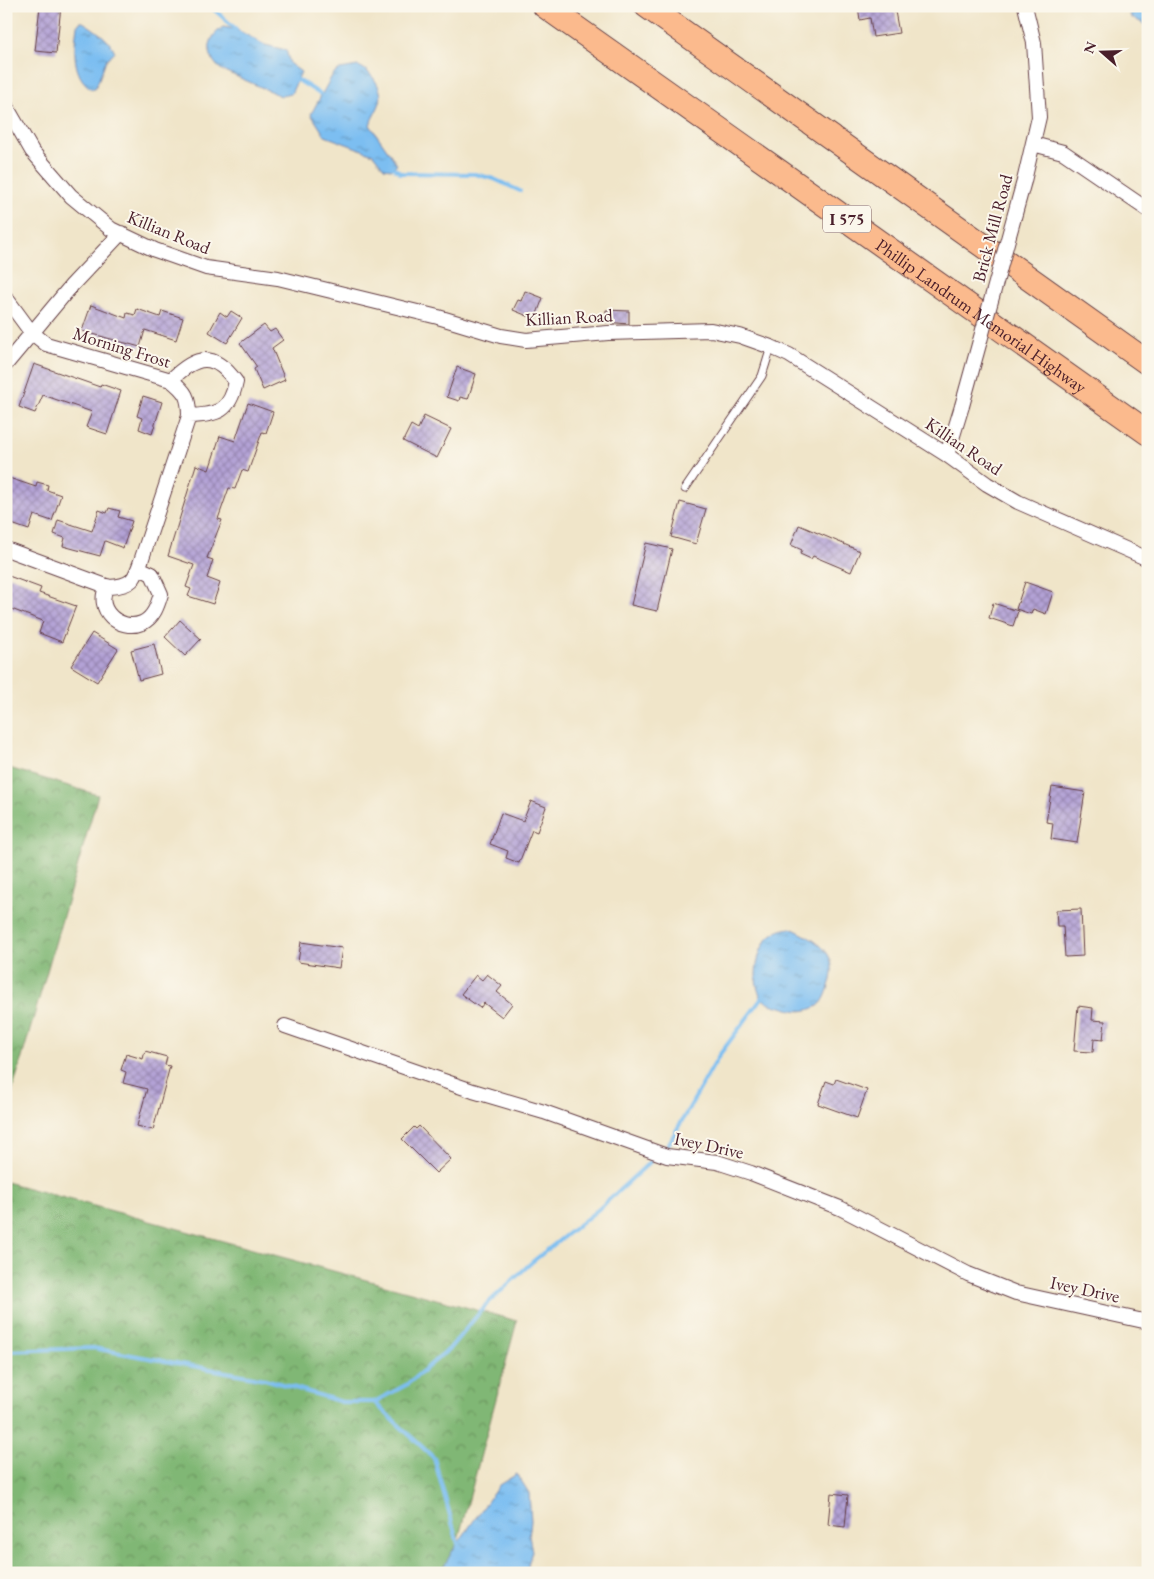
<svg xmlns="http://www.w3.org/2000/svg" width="1154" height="1579" viewBox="0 0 1154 1579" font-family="'EB Garamond',serif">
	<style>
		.forest { fill: url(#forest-crowns); stroke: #656b50 }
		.water { fill: url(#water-ripples); stroke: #626e8e }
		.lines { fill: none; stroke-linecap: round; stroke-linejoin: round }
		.stream { stroke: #7bbef1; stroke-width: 4 }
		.building { fill: url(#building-cross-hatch) }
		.service-casing { stroke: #633d43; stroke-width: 9 }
		.minor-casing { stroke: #633d43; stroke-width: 16 }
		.motorway-casing { stroke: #633d43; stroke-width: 26 }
		.service { stroke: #fff; stroke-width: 7 }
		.minor { stroke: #fff; stroke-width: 14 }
		.motorway { stroke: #fbba8d; stroke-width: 24 }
		.minor-bridge-casing { stroke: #633d43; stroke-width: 16; stroke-linecap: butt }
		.minor-bridge { stroke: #fff; stroke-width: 14 }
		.labels { text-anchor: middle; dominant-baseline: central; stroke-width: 4; stroke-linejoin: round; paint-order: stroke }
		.shield { fill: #fbf7ec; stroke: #7f6065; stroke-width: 1 }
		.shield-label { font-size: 16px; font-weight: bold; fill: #4a1f2b }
		.street-label { font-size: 18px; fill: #4a1f2b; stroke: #fbf7ec }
	</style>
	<defs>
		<pattern id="forest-crowns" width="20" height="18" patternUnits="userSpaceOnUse" patternTransform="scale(1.25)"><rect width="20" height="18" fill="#80b774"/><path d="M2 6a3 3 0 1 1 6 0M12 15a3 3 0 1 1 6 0" fill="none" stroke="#6b945f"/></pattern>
		<pattern id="water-ripples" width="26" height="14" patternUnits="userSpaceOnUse" patternTransform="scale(1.25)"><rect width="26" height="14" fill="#7bbef1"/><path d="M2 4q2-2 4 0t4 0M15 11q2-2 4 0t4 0" fill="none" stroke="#679ac3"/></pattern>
		<pattern id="building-cross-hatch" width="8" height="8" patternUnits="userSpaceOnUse" patternTransform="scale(1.25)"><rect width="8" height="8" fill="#b3a2d6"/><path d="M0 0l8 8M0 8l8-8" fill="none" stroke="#9483ae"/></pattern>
	</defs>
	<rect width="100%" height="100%" fill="#fbf7ec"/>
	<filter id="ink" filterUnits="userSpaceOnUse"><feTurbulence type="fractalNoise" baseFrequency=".02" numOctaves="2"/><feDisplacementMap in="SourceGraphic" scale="10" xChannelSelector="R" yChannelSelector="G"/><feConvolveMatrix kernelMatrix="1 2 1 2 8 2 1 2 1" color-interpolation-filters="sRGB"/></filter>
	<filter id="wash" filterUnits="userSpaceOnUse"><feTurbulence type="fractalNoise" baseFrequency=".0096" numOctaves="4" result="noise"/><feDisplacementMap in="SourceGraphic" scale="20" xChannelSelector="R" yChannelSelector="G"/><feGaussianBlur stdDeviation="1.12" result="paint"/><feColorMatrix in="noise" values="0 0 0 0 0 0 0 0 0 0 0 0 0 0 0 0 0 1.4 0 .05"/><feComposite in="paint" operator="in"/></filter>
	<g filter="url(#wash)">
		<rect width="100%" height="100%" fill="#f0e5c9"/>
		<path class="forest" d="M6 767 98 795 6 1113Z
			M6 1182 517 1321 449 1573H6Z"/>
		<path class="water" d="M1127 6H1148V26L1131 17Z
			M80 22H83C94 29 111 40 115 52L106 60 96 87 92 89C71 76 74 47 77 26Z
			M223 27 236 29 265 45 286 50 290 64 301 72 291 94 281 96 222 70C206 58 205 39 223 27Z
			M358 66C370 70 384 88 380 102 378 110 372 116 370 125L397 164 391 169 384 168 373 154 325 136 311 114 333 74 340 69Z
			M791 928C817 941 841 953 829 986 827 993 824 1002 818 1006 806 1012 797 1012 785 1008 778 1006 769 1005 764 1000 750 987 756 949 770 936 776 931 783 929 791 928Z
			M517 1474 529 1493 531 1521 529 1536 532 1551 528 1565 530 1573H440L453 1550 499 1485Z"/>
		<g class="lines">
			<path class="stream" d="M210 6 236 29
				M298 80 320 94
				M394 168 401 173 475 174 494 179 520 191
				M668 1145 720 1054 762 998
				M6 1351 93 1348 265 1379 342 1402H374L406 1385 449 1349 486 1305 532 1262 600 1208 650 1162
				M374 1402 434 1458 458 1544"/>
		</g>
		<g id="blocks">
			<path class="building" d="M40 6H61L56 53 35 51Z
				M858 6H894L899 33 873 37 870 18 860 20Z
				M525 291 543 298 535 319 513 310 518 300 521 301Z
				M91 305 126 318 127 313 135 315 137 309 160 317 162 311 183 318 176 340 145 330 140 347 82 331Z
				M606 310 629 311V324L606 322Z
				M231 311 242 318 227 343 209 332 220 312 227 317Z
				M264 325 270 332 275 329 283 340 272 348 285 380 263 390 254 369 257 367 240 343Z
				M34 364 100 387 101 384 121 391 107 434 86 427 92 412 43 395 35 413 19 407Z
				M457 367 476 374 468 399 460 397 459 401 447 397Z
				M143 396 162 402 152 434 139 429 142 418 137 416Z
				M248 403 273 412 266 433 262 432 248 472 242 470 235 489 229 488 218 519 222 520 207 558 213 560 207 578 220 583 213 604 188 596 191 589 186 587 194 565 168 556 196 465 209 470 220 436 235 441Z
				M424 416 451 429 437 458 403 441 411 425 418 429Z
				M6 477 36 487 37 482 48 485 47 490 61 495 52 521 34 515 29 530 6 522Z
				M680 502 706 509 696 544 671 537Z
				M109 508 120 511 118 517 132 521 123 548 105 541 100 556 63 546 65 538 54 534 58 520 92 531 99 510 107 513Z
				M799 525 860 551 851 572 813 556 811 559 800 554 802 550 791 545Z
				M646 543 672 549 657 611 631 605Z
				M6 575 41 588 39 593 76 606 62 642 39 633 43 621 6 607Z
				M1025 582 1053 592 1046 614 1033 609 1031 614 1016 609Z
				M993 603 1018 611 1013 626 989 618Z
				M180 620 201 639 185 656 165 637Z
				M92 633 118 649 97 682 71 666Z
				M154 644 161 674 139 680 131 650Z
				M1052 787 1085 792 1077 843 1051 839 1053 823 1046 822Z
				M531 801 546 807 537 832 532 830 519 863 506 858 508 851 490 844 501 813 523 821Z
				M1081 909 1083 956 1065 957 1063 926H1057L1056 910Z
				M301 942 342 948 339 968 298 962Z
				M487 974 502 986 497 992 512 1004 502 1017 484 1003 480 1008 461 994 476 975 482 980Z
				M1078 1006 1093 1008 1092 1020 1105 1021 1103 1040 1094 1039 1093 1052 1074 1051Z
				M145 1051 167 1057 165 1065 170 1066 153 1130 137 1126 147 1089 123 1083 126 1072 121 1070 126 1054 143 1059Z
				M836 1079 867 1090 857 1118 818 1104 826 1081 834 1084Z
				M419 1126 451 1159 436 1173 402 1139 414 1127 416 1129Z
				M831 1493 848 1495 845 1527 828 1525Z"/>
		</g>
	</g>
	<g filter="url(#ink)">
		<use href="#blocks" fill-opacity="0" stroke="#633d43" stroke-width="1"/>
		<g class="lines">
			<defs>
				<path id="service" d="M685 489 762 376 771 347"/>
				<path id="minor" d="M6 106 32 151 71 196 111 229 155 250 206 268 278 278 438 317 501 336 526 340 608 333 711 330 740 336 771 347 789 355 947 455 987 484 1018 502 1148 559
					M1033 144 1063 152 1148 210
					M1024 181 1039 117 1034 43 1025 6
					M6 298 31 332 46 344 171 380C186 392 189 397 189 416L142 558C135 579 133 586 109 587L6 549
					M6 364 72 285 121 233
					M171 380C196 355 214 351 236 382 230 411 218 415 189 416
					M947 455 962 406
					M107 586C94 610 120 632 142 623 154 618 158 604 161 594L152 574 139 568
					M285 1026 473 1091 544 1112 667 1156 717 1162 751 1173 840 1208 968 1274 1016 1293 1148 1322"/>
				<g id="motorway">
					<path id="s1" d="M545 6 1148 433"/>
					<path d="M647 6 1148 363"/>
				</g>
			</defs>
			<use href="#service" class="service-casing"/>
			<use href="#minor" class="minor-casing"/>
			<use href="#motorway" class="motorway-casing"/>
			<use href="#service" class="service"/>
			<use href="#minor" class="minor"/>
			<use href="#motorway" class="motorway"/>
			<defs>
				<path id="minor-bridge" d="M962 406 1024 181"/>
			</defs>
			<use href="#minor-bridge" class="minor-bridge-casing"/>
			<use href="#minor-bridge" class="minor-bridge"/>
		</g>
	</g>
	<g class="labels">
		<rect class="shield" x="823" y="205.5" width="48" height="27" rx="4"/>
		<g class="shield-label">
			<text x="847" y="219">I 575</text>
		</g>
		<g class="street-label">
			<text transform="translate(992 228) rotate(-75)">Brick Mill Road</text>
			<text transform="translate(169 232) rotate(22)">Killian Road</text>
			<text stroke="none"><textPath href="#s1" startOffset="535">Phillip Landrum Memorial Highway</textPath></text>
			<text transform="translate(569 317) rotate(-3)">Killian Road</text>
			<text transform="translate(122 347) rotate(17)">Morning Frost</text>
			<text transform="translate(964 446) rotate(34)">Killian Road</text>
			<text transform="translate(709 1145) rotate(12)">Ivey Drive</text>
			<text transform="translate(1085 1289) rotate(12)">Ivey Drive</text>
		</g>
	</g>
	<rect width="1154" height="1579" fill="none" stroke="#fbf7ec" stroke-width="25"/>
	<g transform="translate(1102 52) rotate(290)" stroke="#fbf7ec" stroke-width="4" paint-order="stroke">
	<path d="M0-4L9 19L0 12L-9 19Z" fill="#4a1f2b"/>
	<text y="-8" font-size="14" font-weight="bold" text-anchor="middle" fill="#4a1f2b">N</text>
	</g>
</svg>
